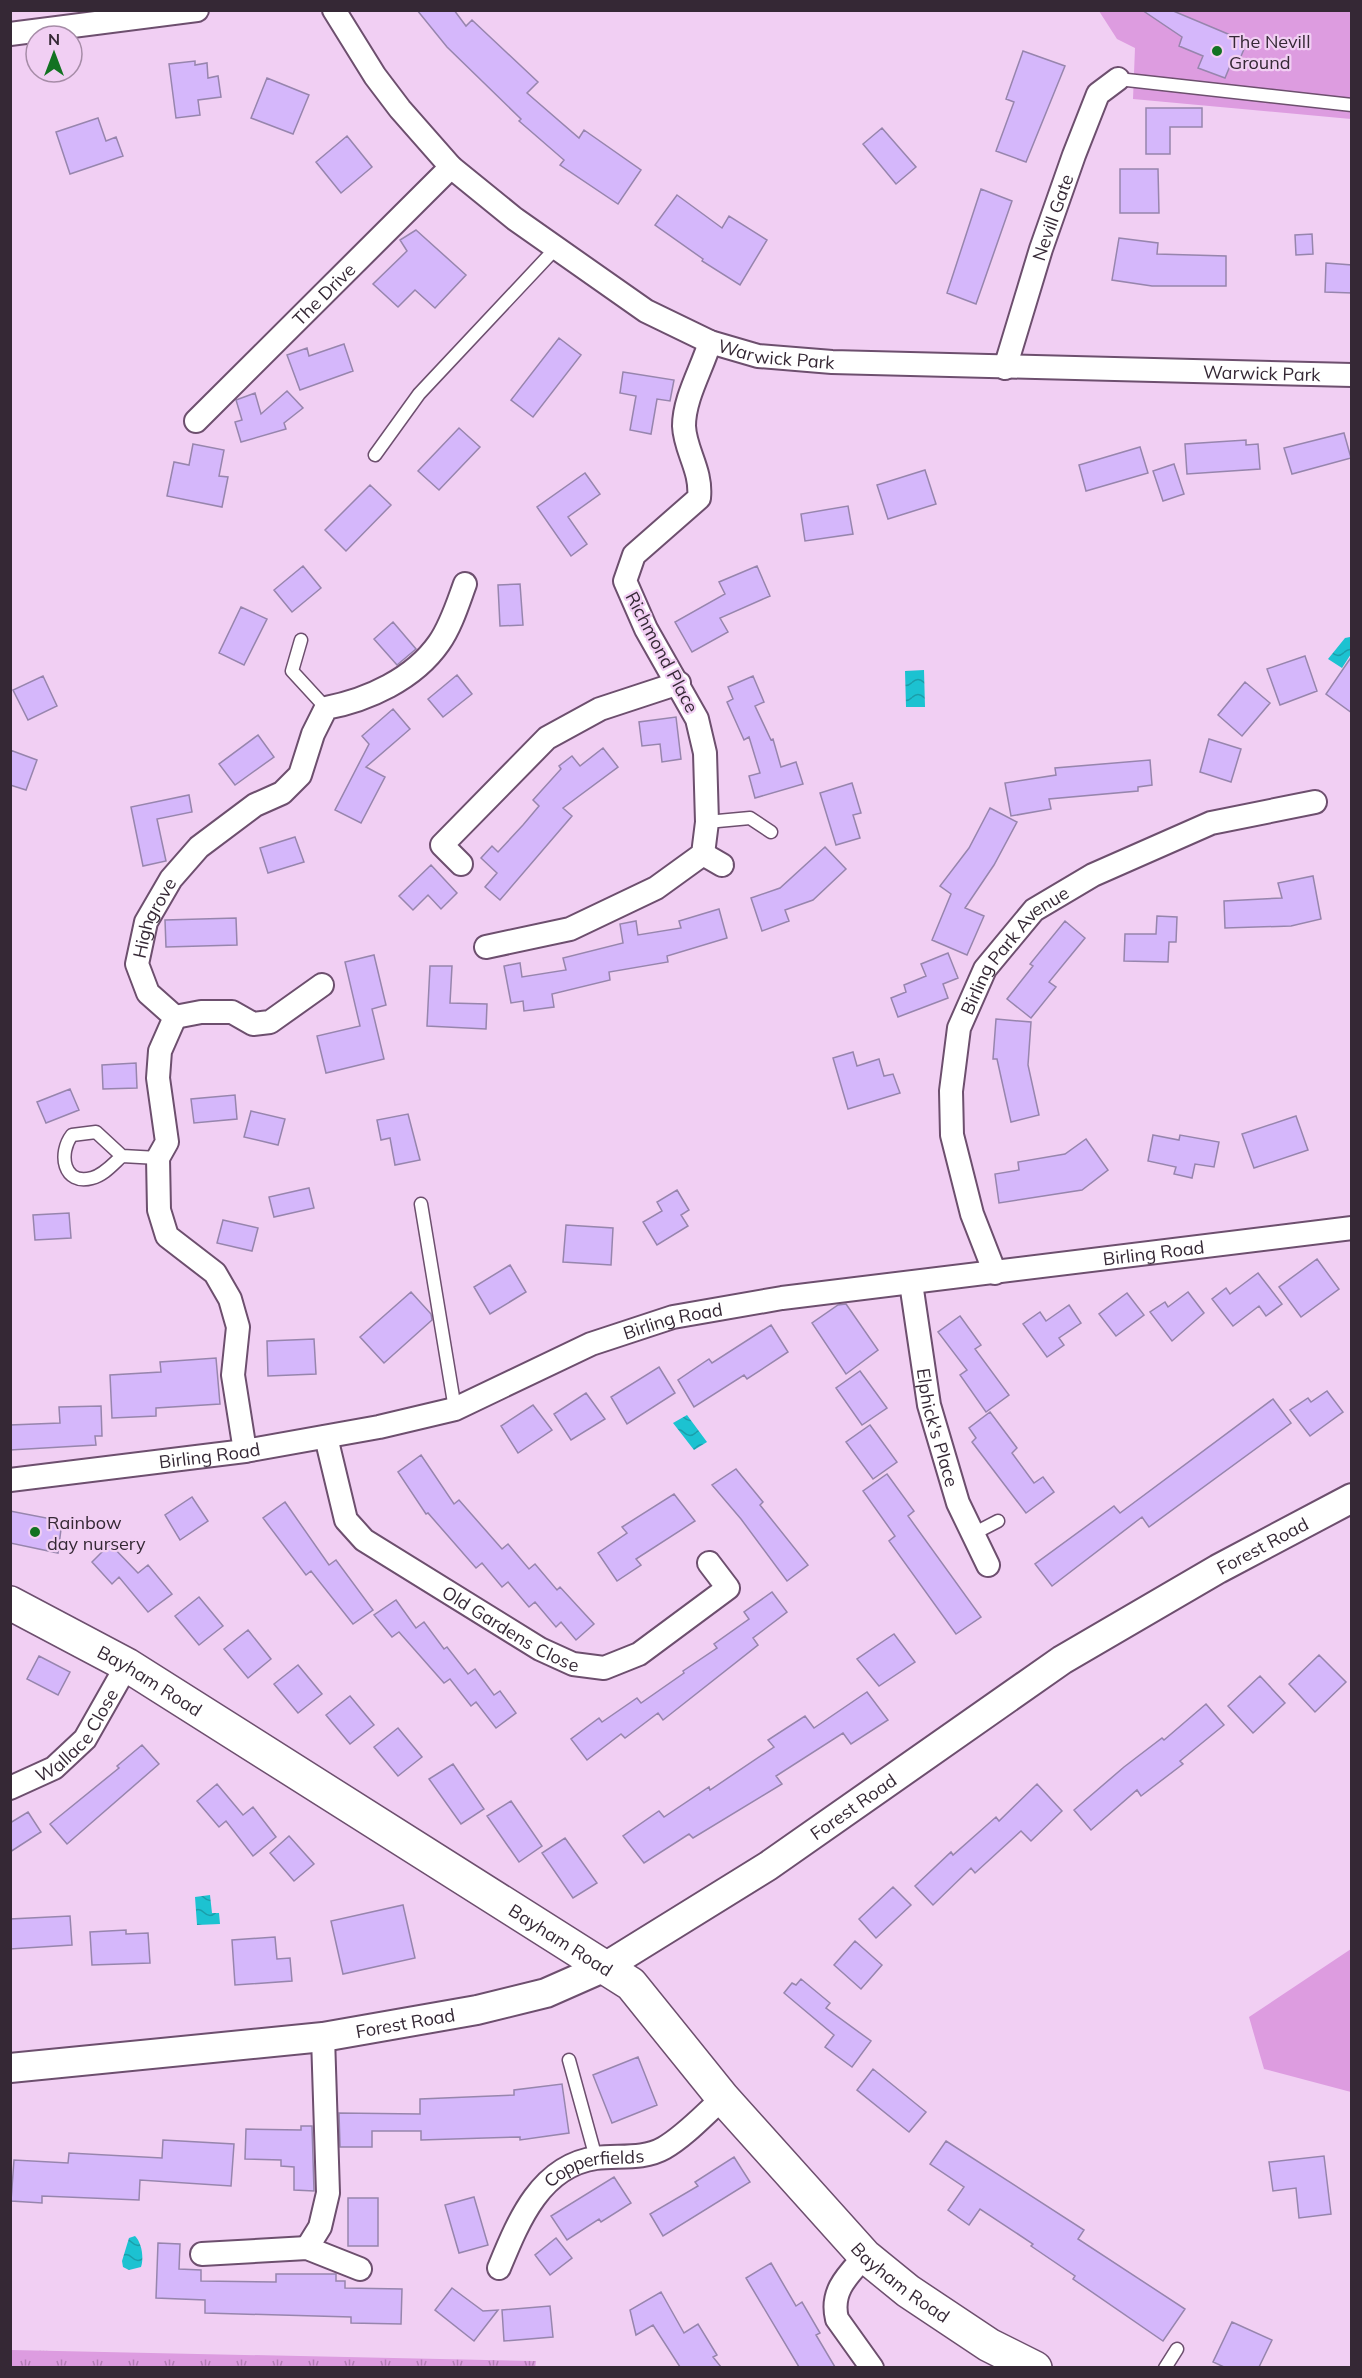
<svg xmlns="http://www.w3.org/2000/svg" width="1362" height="2378" viewBox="0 0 1362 2378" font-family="Mulish,sans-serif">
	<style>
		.grass { fill: url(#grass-tufts) }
		.park { fill: #dd9ce0 }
		.water { fill: url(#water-waves) }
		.building { fill: #d5b7fb; stroke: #9785ad; stroke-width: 1.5 }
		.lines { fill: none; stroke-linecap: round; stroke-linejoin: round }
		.service-casing { stroke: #6d4f6e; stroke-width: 15 }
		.minor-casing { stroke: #6d4f6e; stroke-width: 26 }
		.tertiary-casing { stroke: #6d4f6e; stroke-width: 32 }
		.secondary-casing { stroke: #6d4f6e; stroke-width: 36 }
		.service { stroke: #fff; stroke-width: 12 }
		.minor { stroke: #fff; stroke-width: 22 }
		.tertiary { stroke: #fff; stroke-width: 28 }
		.secondary { stroke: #fff; stroke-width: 33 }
		.poi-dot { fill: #127221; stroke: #f1cff3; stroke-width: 2 }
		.labels { text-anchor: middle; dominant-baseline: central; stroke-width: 4.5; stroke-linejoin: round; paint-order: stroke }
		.poi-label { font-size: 18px; fill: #352835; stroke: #f1cff3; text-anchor: start }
		.street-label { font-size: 18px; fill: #352835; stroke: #f1cff3 }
	</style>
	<defs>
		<pattern id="grass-tufts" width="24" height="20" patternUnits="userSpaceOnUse" patternTransform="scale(1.5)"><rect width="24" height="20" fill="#dd9ce0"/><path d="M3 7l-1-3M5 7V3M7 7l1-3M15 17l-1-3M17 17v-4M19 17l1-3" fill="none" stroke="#b47fb6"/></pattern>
		<pattern id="water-waves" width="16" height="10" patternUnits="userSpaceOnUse" patternTransform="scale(1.5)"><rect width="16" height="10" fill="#1cc2d1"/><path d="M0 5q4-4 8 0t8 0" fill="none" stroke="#1a9eaa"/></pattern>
	</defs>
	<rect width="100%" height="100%" fill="#f1cff3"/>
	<path class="grass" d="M11 2350 536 2361 535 2368H11Z"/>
	<path class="park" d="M1099 11H1351V119L1133 99 1135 48 1117 39Z
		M1351 1949V2092L1264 2069 1249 2017Z"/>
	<path class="water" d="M1350 637 1351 654 1342 668 1328 659 1345 638Z
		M924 670 925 707H906L905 671Z
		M687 1415 707 1442 694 1450 673 1423Z
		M210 1895 212 1913H219L220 1924 197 1925 195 1897Z
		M135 2236C142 2243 144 2258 141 2267L129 2270 123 2267 122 2261 129 2238Z"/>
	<path class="building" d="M417 10H454L466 26 472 20 538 82 527 93 579 138 584 130 641 170 618 204 560 165 564 160 519 121 521 119 447 47Z
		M1142 10H1171L1247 42 1236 68 1230 66 1225 78 1198 68 1203 56 1179 46 1182 37Z
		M1023 51 1065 66 1026 162 996 151 1014 102 1006 99Z
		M195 61V65L207 63 208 78 218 76 221 97 198 100 200 115 176 118 169 64Z
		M267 78 309 95 293 134 251 118Z
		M1146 108H1202V127H1170V154H1146Z
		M98 118 106 141 116 137 123 156 70 174 56 132Z
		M882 128 916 167 896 184 863 144Z
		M347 136 372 167 341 193 316 162Z
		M1120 169H1158L1159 213H1120Z
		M981 189 1012 201 976 304 947 293Z
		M677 195 722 228 729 216 767 240 740 285 702 261 703 259 655 225Z
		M416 230 466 275 435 308 415 290 398 307 373 284 407 251 400 240Z
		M1312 234 1313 254 1296 255 1295 235Z
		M1119 238 1158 243 1157 254 1226 256V286H1152L1112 280Z
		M1326 263 1352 265V293L1325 292Z
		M559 338 581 355 533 417 511 400Z
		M344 344 353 371 300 390 287 355 307 348 309 356Z
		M623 372 674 380 670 401 657 399 651 434 630 430 636 396 620 393Z
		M287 391 303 408 284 423 286 429 241 442 235 422 242 420 236 400 255 393 261 414Z
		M459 428 480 447 439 490 418 471Z
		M1344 433 1351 458 1292 474 1284 448Z
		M1246 440V445L1258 444 1260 469 1187 474 1185 444Z
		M193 444 224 450 219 476 228 477 222 507 167 496 174 462 189 465Z
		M1140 447 1148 473 1086 491 1079 465Z
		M1174 464 1184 494 1163 501 1153 471Z
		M925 470 936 504 888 519 877 485Z
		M585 473 600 494 568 517 587 544 571 556 537 507Z
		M370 485 391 505 346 551 325 530Z
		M848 506 853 534 805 541 801 514Z
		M303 566 321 588 292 612 274 590Z
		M757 566 770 596 720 618 728 632 692 652 675 622 725 594 719 582Z
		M520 584 523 625 500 626 498 585Z
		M241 607 267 619 244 665 219 653Z
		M393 622 416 649 397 665 374 639Z
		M1305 656 1317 691 1280 705 1267 669Z
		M1352 656V713L1326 694Z
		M457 675 472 694 443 717 428 699Z
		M43 676 57 706 28 720 13 690Z
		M753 676 764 702 755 706 771 740 773 739 781 767 796 762 803 784 755 798 749 776 760 773 749 737 744 740 727 702 733 699 728 687Z
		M1245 682 1270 703 1242 736 1218 715Z
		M393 709 410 729 366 767 385 777 361 823 335 810 369 744 362 736Z
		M676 717 681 759 662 762 660 744 642 746 639 722Z
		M258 735 274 757 235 785 219 764Z
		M1209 739 1241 749 1231 782 1200 772Z
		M603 748 618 767 563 808 572 816 500 900 485 887 497 873 481 858 492 846 498 852 523 825 539 806 533 800 561 769 559 766 572 756 580 766Z
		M10 750 37 760 26 790 10 785Z
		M1150 760 1152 785 1138 787V791L1049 799 1051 809 1011 816 1005 783 1056 775 1055 768Z
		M852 783 861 813 853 815 860 838 836 845 820 793Z
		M189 795 192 812 157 819 166 861 143 866 131 807Z
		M990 808 1017 822 994 865 965 908 984 916 967 955 932 940 951 894 940 886 969 848Z
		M295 837 304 862 268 873 260 848Z
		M825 847 846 869 813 900 785 910 789 921 762 931 751 898 780 888Z
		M431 865 457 893 441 909 428 895 413 910 399 896Z
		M1313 876 1321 919 1291 926 1225 928 1224 901 1282 898 1278 883Z
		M719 909 727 938 667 956 668 962 609 972 610 980 552 994 554 1007 524 1011 523 1001 511 1003 504 966 520 963 522 977 566 970 563 958 623 943 620 924 636 921 638 935 681 928 679 921Z
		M1157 916 1177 917 1176 942H1169L1168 962 1124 961 1125 934H1156Z
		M236 918 237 945 166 947 165 920Z
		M1065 921 1085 938 1049 982 1056 987 1031 1018 1007 999 1033 966 1030 964Z
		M948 953 958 978 943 984 948 998 898 1017 891 998 906 992 904 985 926 976 921 964Z
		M374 955 386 1005 372 1009 384 1059 326 1073 317 1036 360 1026 345 962Z
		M430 966H452L450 1003 487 1004 486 1029 427 1026Z
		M996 1019 1031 1022 1028 1065 1039 1115 1011 1122 997 1059H993Z
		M853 1052 857 1066 879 1059 884 1076 893 1074 900 1093 848 1109 833 1058Z
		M136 1063 137 1088 103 1089 102 1065Z
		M70 1089 79 1110 46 1123 37 1102Z
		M235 1095 237 1119 194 1123 191 1099Z
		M251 1111 285 1119 278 1145 244 1137Z
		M408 1114 420 1160 395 1165 390 1138 381 1140 377 1120Z
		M1296 1116 1308 1150 1254 1168 1242 1134Z
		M1153 1135 1179 1140 1180 1135 1219 1142 1214 1167 1195 1164 1192 1178 1174 1174 1176 1167 1148 1161Z
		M1086 1139 1108 1170 1082 1190 999 1203 995 1174 1019 1170 1018 1162 1065 1154Z
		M309 1188 314 1208 274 1217 269 1197Z
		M677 1190 689 1210 681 1215 688 1226 657 1245 643 1222 662 1211 657 1202Z
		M69 1213 71 1238 35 1240 33 1215Z
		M223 1220 258 1228 252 1251 217 1243Z
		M566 1225 613 1228 611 1265 563 1262Z
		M1317 1259 1339 1289 1301 1317 1279 1287Z
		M510 1265 526 1292 490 1314 474 1287Z
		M1258 1273 1282 1304 1266 1316 1259 1306 1233 1326 1212 1299 1226 1288 1230 1294Z
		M411 1292 431 1314 432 1320 384 1363 360 1337Z
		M1188 1292 1204 1313 1172 1341 1150 1312 1165 1302 1168 1307Z
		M1127 1293 1144 1315 1116 1336 1099 1314Z
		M846 1304 878 1350 846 1374 812 1323 838 1305Z
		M1069 1305 1081 1323 1059 1338 1064 1345 1047 1357 1023 1324 1040 1312 1046 1321Z
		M960 1316 981 1345 975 1349 1009 1395 986 1412 960 1375 967 1370 938 1332Z
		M771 1325 788 1352 747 1379 744 1375 694 1407 678 1380 709 1359 712 1363Z
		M314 1339 316 1374 268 1376 267 1341Z
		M216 1358 220 1404 156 1408V1416L112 1418 110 1375 161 1372 160 1362Z
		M659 1367 675 1393 627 1424 611 1397Z
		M860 1371 887 1408 862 1425 836 1388Z
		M1327 1391 1343 1412 1310 1436 1290 1410 1308 1398 1311 1402Z
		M586 1393 605 1419 571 1440 554 1414Z
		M1273 1399 1291 1423 1149 1527 1142 1517 1052 1586 1035 1564 1114 1506 1120 1513Z
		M533 1405 552 1430 518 1453 501 1426Z
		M101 1406 102 1436H95L96 1445 10 1450V1425L60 1423 59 1407Z
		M990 1412 1017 1448 1012 1453 1034 1483 1043 1477 1054 1492 1026 1513 972 1442 976 1438 969 1428Z
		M870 1425 897 1462 873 1479 846 1442Z
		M421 1455 454 1504 459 1500 502 1549 508 1544 529 1569 535 1564 557 1590 560 1587 594 1624 576 1640 561 1622 556 1627 535 1602 529 1607 508 1582 502 1587 482 1563 476 1568 428 1513 426 1514 398 1472Z
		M736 1469 763 1502 760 1505 808 1565 787 1581 741 1519 712 1485Z
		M887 1474 914 1511 908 1516 981 1617 956 1634 889 1541 895 1536 863 1491Z
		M674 1494 695 1521 636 1559 641 1565 617 1581 598 1553 627 1533 622 1527Z
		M192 1497 208 1521 180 1540 165 1515Z
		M285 1502 329 1565 336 1560 373 1610 353 1624 311 1571 306 1575 263 1518Z
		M10 1511 62 1521 58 1553 10 1543Z
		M110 1544 138 1573 148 1565 172 1594 148 1612 119 1577 112 1584 92 1562Z
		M772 1592 787 1612 753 1638 758 1645 663 1720 658 1713 625 1738 621 1734 587 1760 571 1739 599 1718 602 1722 637 1698 641 1703 684 1673 683 1671 717 1648 714 1644 749 1619 744 1612Z
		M199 1597 223 1626 199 1645 175 1616Z
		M396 1600 416 1628 424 1622 444 1649 447 1647 468 1674 475 1669 494 1695 500 1691 516 1713 496 1728 476 1702 471 1706 450 1679 444 1683 399 1632 392 1637 374 1615Z
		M248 1630 271 1659 248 1678 224 1649Z
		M894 1634 915 1662 879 1686 857 1659Z
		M1319 1655 1346 1682 1315 1712 1289 1684Z
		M39 1656 70 1672 58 1695 27 1679Z
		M298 1665 322 1694 298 1713 274 1684Z
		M1260 1676 1285 1703 1253 1733 1228 1706Z
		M867 1692 888 1720 851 1744 843 1733 776 1776 782 1784 693 1838 689 1834 644 1863 623 1836 659 1811 664 1817 709 1787 710 1790 774 1747 768 1740 805 1716 814 1728Z
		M350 1696 374 1725 350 1744 326 1715Z
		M1206 1704 1224 1725 1180 1761 1183 1764 1141 1796 1137 1790 1091 1830 1074 1810 1124 1767 1162 1738 1164 1740Z
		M398 1728 422 1757 398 1776 374 1747Z
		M142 1745 159 1764 67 1844 50 1824 119 1768 117 1766Z
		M453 1764 484 1809 461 1824 429 1779Z
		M217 1784 243 1815 253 1807 276 1837 253 1856 226 1821 219 1827 197 1801Z
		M1037 1784 1062 1811 1031 1841 1021 1831 975 1873 971 1868 933 1905 915 1886 951 1852 953 1855 996 1817 999 1821Z
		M511 1801 542 1846 519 1862 487 1816Z
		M28 1812 41 1832 10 1852V1823Z
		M289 1836 314 1864 294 1881 270 1853Z
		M565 1838 597 1883 573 1898 542 1853Z
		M893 1887 911 1905 876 1938 859 1919Z
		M403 1905 415 1958 343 1974 331 1921Z
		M70 1916 72 1945 10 1949V1919Z
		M126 1930V1934L148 1933 150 1963 92 1965 90 1932Z
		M275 1937 277 1959 290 1958 292 1981 235 1985 232 1940Z
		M855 1941 882 1965 861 1989 834 1965Z
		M801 1979 830 2003 826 2008 871 2041 852 2067 825 2047 834 2035 784 1993 792 1983 796 1985Z
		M638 2057 657 2105 612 2123 593 2075Z
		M873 2069 926 2112 909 2132 857 2090Z
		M562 2084 569 2133 520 2140V2137L421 2140V2131H372V2147H340L339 2113 420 2114V2099L514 2095V2090Z
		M301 2126H312L314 2191 294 2190V2167L281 2166V2160L245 2159 246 2129 301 2130Z
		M163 2140 234 2144 231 2186 140 2180 139 2200 42 2196V2203L11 2201 14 2160 68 2163 69 2153 162 2158Z
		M946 2141 1084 2230 1078 2239 1185 2309 1163 2341 1073 2279 1075 2276 1031 2246 1033 2244 980 2209 969 2225 948 2210 964 2187 930 2164Z
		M1324 2156 1331 2214 1299 2218 1296 2188 1273 2191 1269 2162Z
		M734 2157 750 2182 663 2236 650 2214 698 2186 695 2182Z
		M614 2177 631 2203 601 2222 599 2219 567 2240 551 2216Z
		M474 2197 488 2245 459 2253 445 2205Z
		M348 2198H378V2246H348Z
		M556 2238 572 2258 550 2275 535 2255Z
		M158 2243 180 2244 179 2269 201 2270V2281L276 2282V2274H336V2281H345V2288L402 2289 401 2324 351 2323V2317L205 2313V2300L156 2298Z
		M771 2263 796 2306 802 2302 820 2333 816 2335 835 2367H799L746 2278Z
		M452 2288 483 2311 498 2310 474 2341 435 2310Z
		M661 2292 684 2333 698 2324 717 2355 713 2357 721 2367H680L653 2325 636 2335 630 2310Z
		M550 2306 553 2337 504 2341 502 2310Z
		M1232 2322 1272 2340 1259 2367H1224L1213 2362Z"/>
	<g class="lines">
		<defs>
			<path id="service" d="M1118 79 1352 105
				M375 455 419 394 556 248
				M301 640 292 671 326 708
				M707 822 750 818 771 832
				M122 1156C113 1164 104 1175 92 1178 63 1186 58 1153 72 1135L96 1132 122 1156 158 1158
				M421 1204 455 1409
				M973 1534 998 1521
				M569 2060 596 2158
				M1165 2368 1177 2349"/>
			<g id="minor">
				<path id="s1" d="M334 10 375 76 400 109 451 167 515 219 646 311 710 342 758 356 832 362 1352 375"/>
				<path d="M10 34 197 10"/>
				<path id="s2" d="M1005 368 1041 249 1074 155 1098 94 1118 79"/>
				<path id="s3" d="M196 421 451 167"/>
				<path d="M703 854 722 865"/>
				<path d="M461 864 442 845 547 738 600 709 679 683"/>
				<path d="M486 947 570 929 656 888 703 854 707 822 705 753 697 719 646 629 625 581 634 555 699 498C702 470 685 451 684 426 684 398 702 369 710 342"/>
				<path d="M175 1017 201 1012H232L253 1024 270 1022 322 985"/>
				<path id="s4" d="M995 1273 972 1214 952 1135 951 1091 959 1028 985 969 1034 910 1093 875 1211 823 1315 802"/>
				<path id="s5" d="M911 1283 929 1405 958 1503 988 1565"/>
				<path id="s6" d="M326 1437 346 1520 364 1540 540 1649 573 1664 604 1668 639 1654 728 1588 709 1563"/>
				<path id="s7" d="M245 1451 233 1375 238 1327 230 1299 215 1273 167 1236 159 1210 158 1158 167 1142 158 1078 160 1051 175 1017 148 993 137 964 146 922 171 879 199 847 255 805 282 793 300 775 313 734 326 708C368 700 414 679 439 643 451 626 458 603 465 584"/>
				<path id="s8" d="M10 1480 245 1451 379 1427 455 1409 591 1344 673 1317 782 1298 1352 1228"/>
				<path id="s9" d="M10 1788 54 1768 85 1739 127 1665"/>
				<path d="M307 2248 320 2227 328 2193 323 2037"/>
				<path d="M202 2254 307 2248 360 2269"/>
				<path d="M865 2256C848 2275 830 2291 837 2319L872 2368"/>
				<path id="s10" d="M499 2268C518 2222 540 2166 596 2158 618 2155 643 2160 664 2148 685 2136 705 2114 723 2098"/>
			</g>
			<g id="tertiary">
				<path id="s11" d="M10 2068 323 2037 477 2010 546 1993 605 1967 768 1866 1062 1660 1218 1569 1352 1498"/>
			</g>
			<g id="secondary">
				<path id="s12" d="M10 1603 127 1665 631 1984 723 2098 865 2256 908 2291 989 2345 1035 2368"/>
			</g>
		</defs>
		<use href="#service" class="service-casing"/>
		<use href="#minor" class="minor-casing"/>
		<use href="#tertiary" class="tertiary-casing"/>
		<use href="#secondary" class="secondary-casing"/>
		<use href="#service" class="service"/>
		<use href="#minor" class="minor"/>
		<use href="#tertiary" class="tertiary"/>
		<use href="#secondary" class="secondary"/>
	</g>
	<g class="poi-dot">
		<circle cx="1217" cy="51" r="6"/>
		<circle cx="35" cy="1532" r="6"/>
	</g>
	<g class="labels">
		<g class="poi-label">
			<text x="1229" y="41">The Nevill<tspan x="1229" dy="21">Ground</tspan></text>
			<text x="47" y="1522">Rainbow<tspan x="47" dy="21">day nursery</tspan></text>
		</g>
		<g class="street-label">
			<text stroke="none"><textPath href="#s2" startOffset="158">Nevill Gate</textPath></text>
			<text stroke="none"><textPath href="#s3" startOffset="180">The Drive</textPath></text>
			<text stroke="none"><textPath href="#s1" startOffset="578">Warwick Park</textPath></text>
			<text stroke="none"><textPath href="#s1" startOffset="1064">Warwick Park</textPath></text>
			<text transform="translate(662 652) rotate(62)">Richmond Place</text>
			<text stroke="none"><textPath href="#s7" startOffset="588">Highgrove</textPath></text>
			<text stroke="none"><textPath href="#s4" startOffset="350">Birling Park Avenue</textPath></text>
			<text stroke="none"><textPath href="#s8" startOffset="1173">Birling Road</textPath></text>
			<text stroke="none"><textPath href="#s8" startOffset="687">Birling Road</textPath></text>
			<text stroke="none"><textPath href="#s5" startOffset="147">Elphick's Place</textPath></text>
			<text stroke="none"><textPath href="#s8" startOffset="201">Birling Road</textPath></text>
			<text stroke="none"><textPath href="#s11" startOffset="1388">Forest Road</textPath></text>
			<text stroke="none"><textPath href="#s6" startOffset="284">Old Gardens Close</textPath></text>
			<text stroke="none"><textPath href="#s12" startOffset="160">Bayham Road</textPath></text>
			<text stroke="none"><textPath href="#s9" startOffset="88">Wallace Close</textPath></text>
			<text stroke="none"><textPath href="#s11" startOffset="902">Forest Road</textPath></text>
			<text stroke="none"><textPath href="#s12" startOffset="646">Bayham Road</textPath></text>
			<text stroke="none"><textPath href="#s11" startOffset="398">Forest Road</textPath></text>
			<text stroke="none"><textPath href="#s10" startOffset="150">Copperfields</textPath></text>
			<text stroke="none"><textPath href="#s12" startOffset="1132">Bayham Road</textPath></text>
		</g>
	</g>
	<rect width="1362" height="2378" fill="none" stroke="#352835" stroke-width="24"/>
	<g transform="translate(54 54)"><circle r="28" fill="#f1cff3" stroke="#a68ca7" stroke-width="1.5"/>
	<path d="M0-4.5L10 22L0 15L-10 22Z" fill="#127221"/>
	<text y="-9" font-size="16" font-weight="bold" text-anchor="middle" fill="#352835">N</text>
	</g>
</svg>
